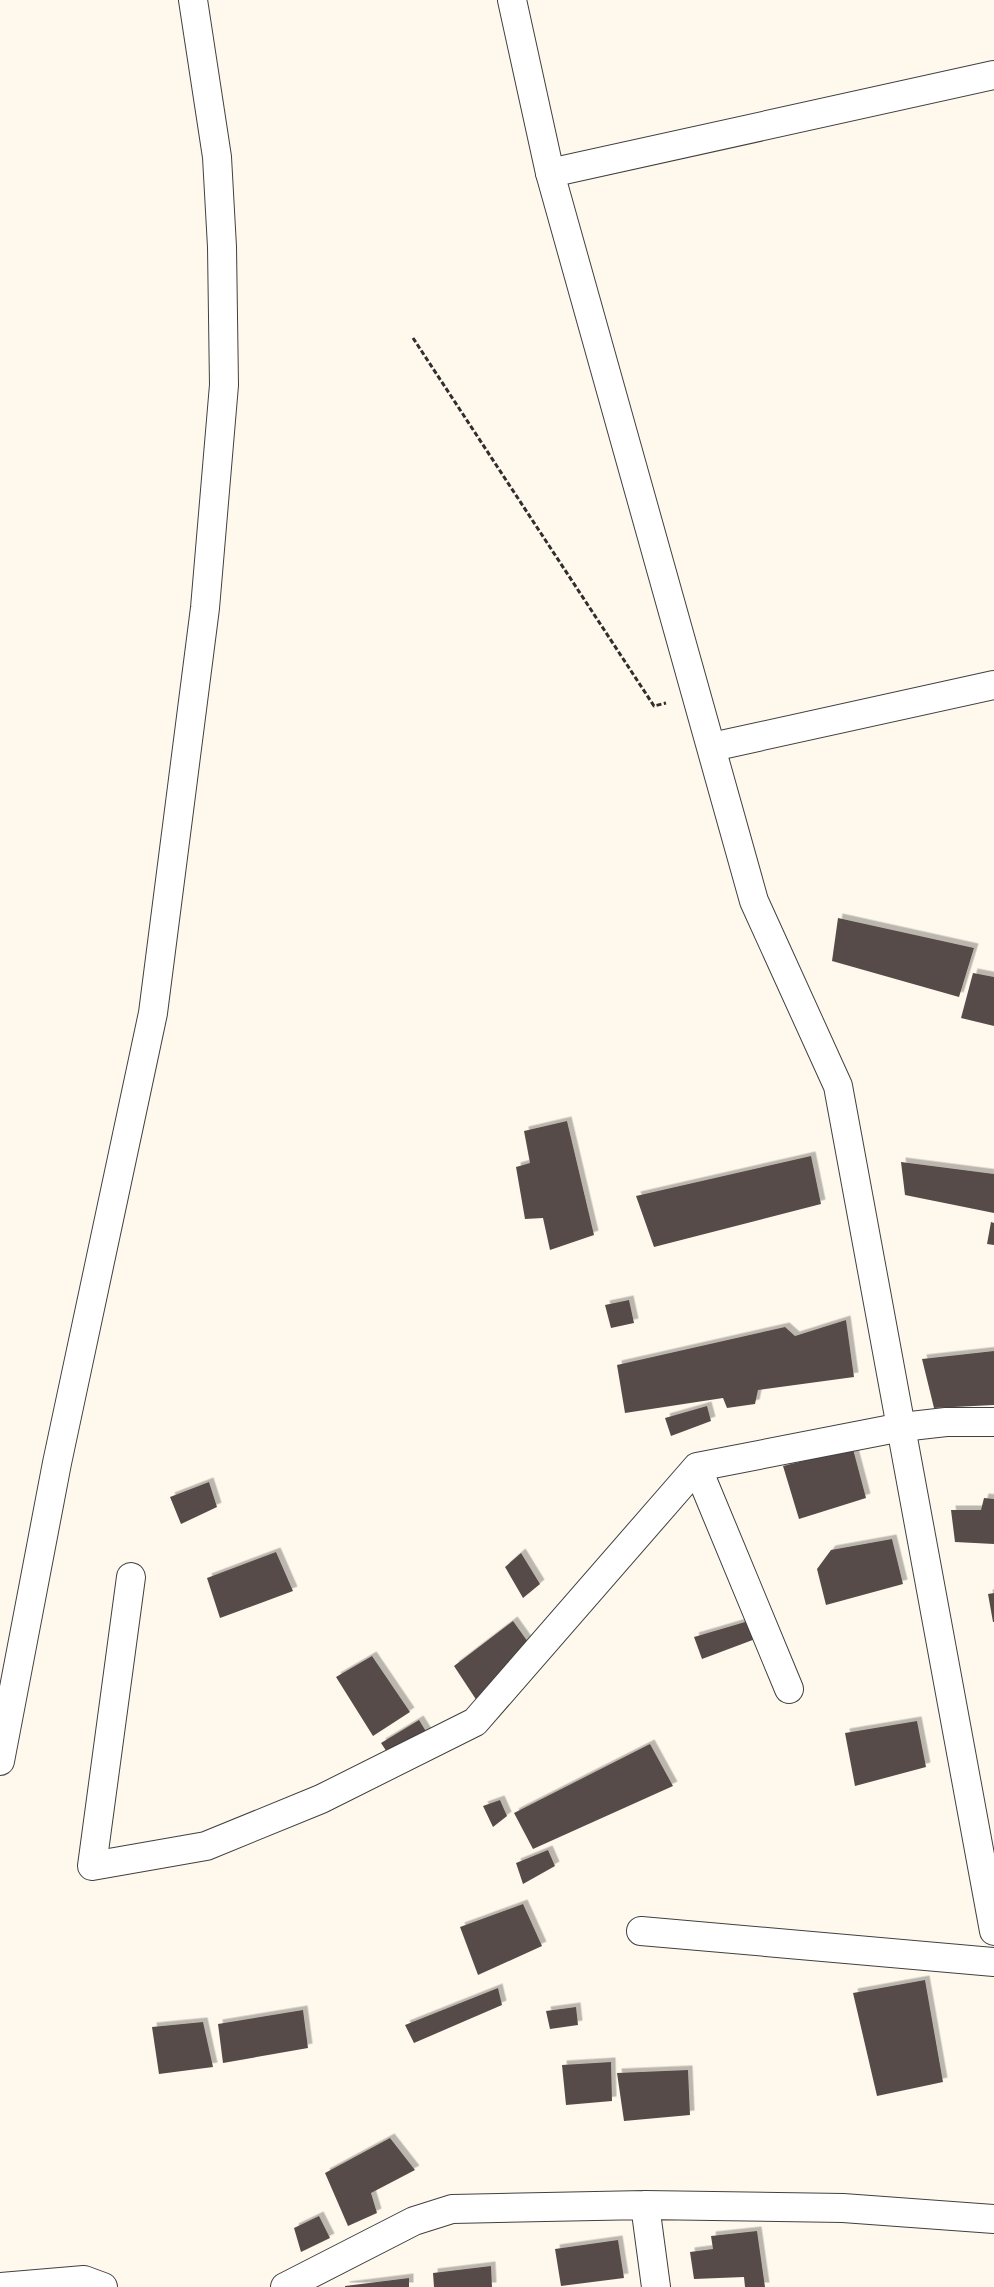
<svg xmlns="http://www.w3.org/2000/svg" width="994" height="2287" viewBox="0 0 994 2287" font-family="Bitter,serif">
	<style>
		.building { fill: #574c48; filter: url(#shadow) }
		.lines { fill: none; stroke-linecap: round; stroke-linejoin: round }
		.minor-casing { stroke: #404040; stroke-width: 30 }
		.tertiary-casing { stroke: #404040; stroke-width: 30 }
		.path { stroke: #2f2f2f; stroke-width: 3; stroke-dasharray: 5 2.5; stroke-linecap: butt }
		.minor { stroke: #fff; stroke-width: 28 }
		.tertiary { stroke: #fff; stroke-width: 28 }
	</style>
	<defs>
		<filter id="shadow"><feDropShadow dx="4.5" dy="-4.5" stdDeviation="0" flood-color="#0004"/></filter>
	</defs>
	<rect width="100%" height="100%" fill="#fff9ed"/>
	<path class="building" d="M838 918 974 948 959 997 832 961Z
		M973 973 994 977V1026L961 1018Z
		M567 1121 594 1235 550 1250 543 1218 525 1219 516 1167 530 1163 524 1131Z
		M811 1156 821 1204 654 1247 636 1196Z
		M901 1162 994 1174V1213L905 1195Z
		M991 1222 994 1223V1245L987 1244Z
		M629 1300 634 1323 611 1328 605 1305Z
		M846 1320 854 1377 758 1390 755 1404 727 1408 723 1398 625 1413 617 1365 785 1327 795 1336Z
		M994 1351V1405L934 1408 922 1359Z
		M707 1406 711 1421 671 1436 665 1418Z
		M853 1449 866 1498 799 1519 783 1466Z
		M209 1482 217 1507 181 1524 170 1497Z
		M984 1498 994 1499V1544L955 1542 951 1510H981Z
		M892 1539 903 1584 826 1605 817 1569 831 1550Z
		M276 1552 293 1591 220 1618 207 1578Z
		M521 1553 540 1584 523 1598 505 1567Z
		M994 1593V1622H993L988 1594Z
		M752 1620 758 1638 702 1659 694 1637Z
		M513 1621 528 1642 477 1701 454 1666Z
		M372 1656 410 1712 373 1736 336 1677Z
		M419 1720 427 1733 391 1758 381 1743Z
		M917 1721 926 1767 855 1786 845 1733Z
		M650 1744 673 1786 533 1849 514 1813Z
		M500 1800 507 1816 493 1827 483 1806Z
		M548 1850 555 1866 523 1884 516 1863Z
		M523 1904 542 1946 478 1975 460 1927Z
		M925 1980 943 2082 877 2096 853 1993Z
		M498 1988 502 2005 414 2043 405 2025Z
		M576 2007 578 2025 550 2029 546 2011Z
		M303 2010 308 2048 223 2063 218 2024Z
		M203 2022 213 2067 159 2074 152 2027Z
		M611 2062 612 2101 566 2105 562 2065Z
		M688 2070 690 2115 624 2121 617 2073Z
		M390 2138 415 2170 371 2193 377 2213 348 2226 325 2173Z
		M319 2216 330 2238 301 2252 294 2228Z
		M757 2231 765 2287H745L744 2277 694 2279 690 2252 713 2249 711 2236Z
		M618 2240 624 2278 561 2286 555 2249Z
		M491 2266 492 2287H434L433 2273Z
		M409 2278V2287H345V2286Z"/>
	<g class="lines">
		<defs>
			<path id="minor" d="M550 173 994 75
				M712 747 994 685
				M697 1467 789 1689
				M131 1577 92 1866 206 1846 321 1799 475 1722 697 1467 902 1427 946 1422H994
				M0 1761 57 1463 153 1013 205 608 224 385 222 247 217 157 193 0
				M641 1931 994 1962
				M645 2205 656 2287
				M0 2287 84 2280 103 2287
				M285 2287 414 2221 452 2209 645 2205 843 2208 994 2219"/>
			<path id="tertiary" d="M512 0 550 173 754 901 838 1086 994 1931"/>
		</defs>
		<use href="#minor" class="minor-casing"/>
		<use href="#tertiary" class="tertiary-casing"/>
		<path class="path" d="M413 338 654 706 666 703"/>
		<use href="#minor" class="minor"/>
		<use href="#tertiary" class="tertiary"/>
	</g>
</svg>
